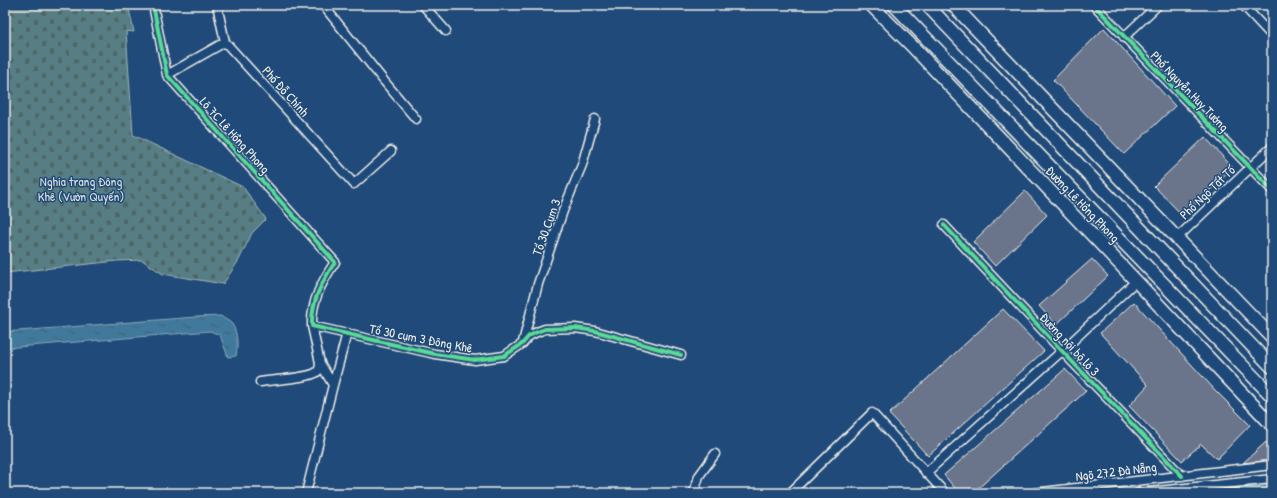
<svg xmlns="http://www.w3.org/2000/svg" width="1277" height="498" viewBox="0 0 1277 498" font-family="'Patrick Hand',sans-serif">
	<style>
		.cemetery { fill: url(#cemetery-stones); stroke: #a5b8b6 }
		.water { fill: url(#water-ripples); stroke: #89a9ba }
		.building { fill: #6b748c; stroke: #f4f1e8 }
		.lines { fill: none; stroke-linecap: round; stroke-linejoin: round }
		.street-casing { stroke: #f4f1e8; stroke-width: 11 }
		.primary-casing { stroke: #f4f1e8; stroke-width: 15 }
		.street { stroke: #1f4a7a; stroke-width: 8 }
		.primary { stroke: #1f4a7a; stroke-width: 12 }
		.cycleway-casing { stroke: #1f4a7a; stroke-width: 6 }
		.cycleway { stroke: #5adb95; stroke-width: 4 }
		.labels { text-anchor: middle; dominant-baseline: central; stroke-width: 3; stroke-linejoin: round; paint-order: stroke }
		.street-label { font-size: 13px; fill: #f4f1e8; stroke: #1f4a7a }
		.park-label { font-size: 13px; fill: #dce0d9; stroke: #1f4a7a }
	</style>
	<defs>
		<pattern id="cemetery-stones" width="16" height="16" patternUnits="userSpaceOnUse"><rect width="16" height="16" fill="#567e84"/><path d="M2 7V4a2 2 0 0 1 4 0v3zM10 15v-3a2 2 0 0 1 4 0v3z" fill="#506668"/></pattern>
		<pattern id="water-ripples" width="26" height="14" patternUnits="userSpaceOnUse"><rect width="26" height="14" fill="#41799b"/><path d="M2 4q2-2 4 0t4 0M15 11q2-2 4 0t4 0" fill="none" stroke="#456070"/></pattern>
	</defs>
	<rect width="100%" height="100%" fill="#1f4a7a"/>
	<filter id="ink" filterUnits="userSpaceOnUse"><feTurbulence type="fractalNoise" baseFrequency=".025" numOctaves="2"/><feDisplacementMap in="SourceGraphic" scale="8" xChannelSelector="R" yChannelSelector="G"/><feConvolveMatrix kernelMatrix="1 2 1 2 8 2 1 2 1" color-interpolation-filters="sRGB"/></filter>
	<g filter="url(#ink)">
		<path class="cemetery" d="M5 5H128L134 32 126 31 133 135 243 187 266 219 252 233 239 260 223 284 163 274 142 260 117 261 5 273Z"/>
		<path class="water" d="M221 316C224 319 230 321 232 324 238 333 238 346 236 356L228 357 220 335 210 331 5 348V332L195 317Z
			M1272 485V493H1192Z"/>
		<path class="building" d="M1104 28 1175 106 1124 154 1053 80Z
			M1205 137 1233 168 1183 216 1154 186Z
			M1025 191 1047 215 995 266 973 242Z
			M1092 259 1108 276 1056 325 1039 306Z
			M1134 302 1215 390 1250 425 1217 459 1201 444 1182 461 1129 406 1148 385 1100 333Z
			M1003 309 1044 351 928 456 889 414Z
			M1065 369 1086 391 973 493H959L944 475Z
			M1266 442 1272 448V460L1243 463Z"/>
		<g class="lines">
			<defs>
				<path id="street" d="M153 5 167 75 335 262C322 282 311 301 312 326L435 354 475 360 504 356 522 344 529 336 537 332 545 329 575 328 595 331 681 355
					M217 5 225 42 354 184 391 151
					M323 5 384 81 416 119
					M423 5 446 31
					M1094 5 1272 190
					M1243 5 1272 36
					M1124 37 1158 5
					M167 75 225 42
					M944 225 1062 351 1182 476
					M1177 238 1272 147
					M523 342 538 284 563 211 582 165 595 119
					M320 363 333 385
					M260 382C271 380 310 378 317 372 320 369 320 366 320 363L312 326
					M926 473 1062 351 1136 281
					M306 493 333 385 347 333
					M694 493 699 476 715 454
					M790 493 872 413 945 493
					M1034 493 1272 465
					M1139 493 1272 479"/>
				<path id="primary" d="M871 5 914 48 1136 281 1272 425
					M894 5 1272 396
					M927 5 1272 367
					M953 5 1272 337"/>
			</defs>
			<use href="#street" class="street-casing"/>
			<use href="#primary" class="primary-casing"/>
			<use href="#street" class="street"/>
			<use href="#primary" class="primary"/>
			<defs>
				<path id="cycleway" d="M153 5 167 75 335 262C322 282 311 301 312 326L435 354 475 360 504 356 522 344 529 336 537 332 545 329 575 328 595 331 681 355
					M1094 5 1272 190
					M944 225 1062 351 1182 476"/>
			</defs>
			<use href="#cycleway" class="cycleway-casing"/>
			<use href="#cycleway" class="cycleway"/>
		</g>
	</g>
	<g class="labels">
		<g class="street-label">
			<text transform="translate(286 91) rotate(48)">Phố Đỗ Chính</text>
			<text transform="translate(1190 91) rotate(46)">Phố Nguyễn Huy Tưởng</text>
			<text transform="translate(235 135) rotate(48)">Lô 7C Lê Hồng Phong</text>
			<text transform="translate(1207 192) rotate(-44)">Phố Ngô Tất Tố</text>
			<text transform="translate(1083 204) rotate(46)">Đường Lê Hồng Phong</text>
			<text transform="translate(546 227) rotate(-70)">Tổ 30 Cụm 3</text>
			<text transform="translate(421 338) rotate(11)">Tổ 30 cụm 3 Đông Khê</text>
			<text transform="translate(1070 344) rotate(47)">Đường nội bộ lô 3</text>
			<text transform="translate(1116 471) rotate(-7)">Ngõ 272 Đà Nẵng</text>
		</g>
		<g class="park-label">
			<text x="81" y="181">Nghia trang Đông<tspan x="81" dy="15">Khê (Vườn Quyến)</tspan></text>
		</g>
	</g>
	<rect width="1277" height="498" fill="none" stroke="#1f4a7a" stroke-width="20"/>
	<rect x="10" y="10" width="1257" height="478" fill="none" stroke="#f4f1e8" stroke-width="1.5" filter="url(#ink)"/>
</svg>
